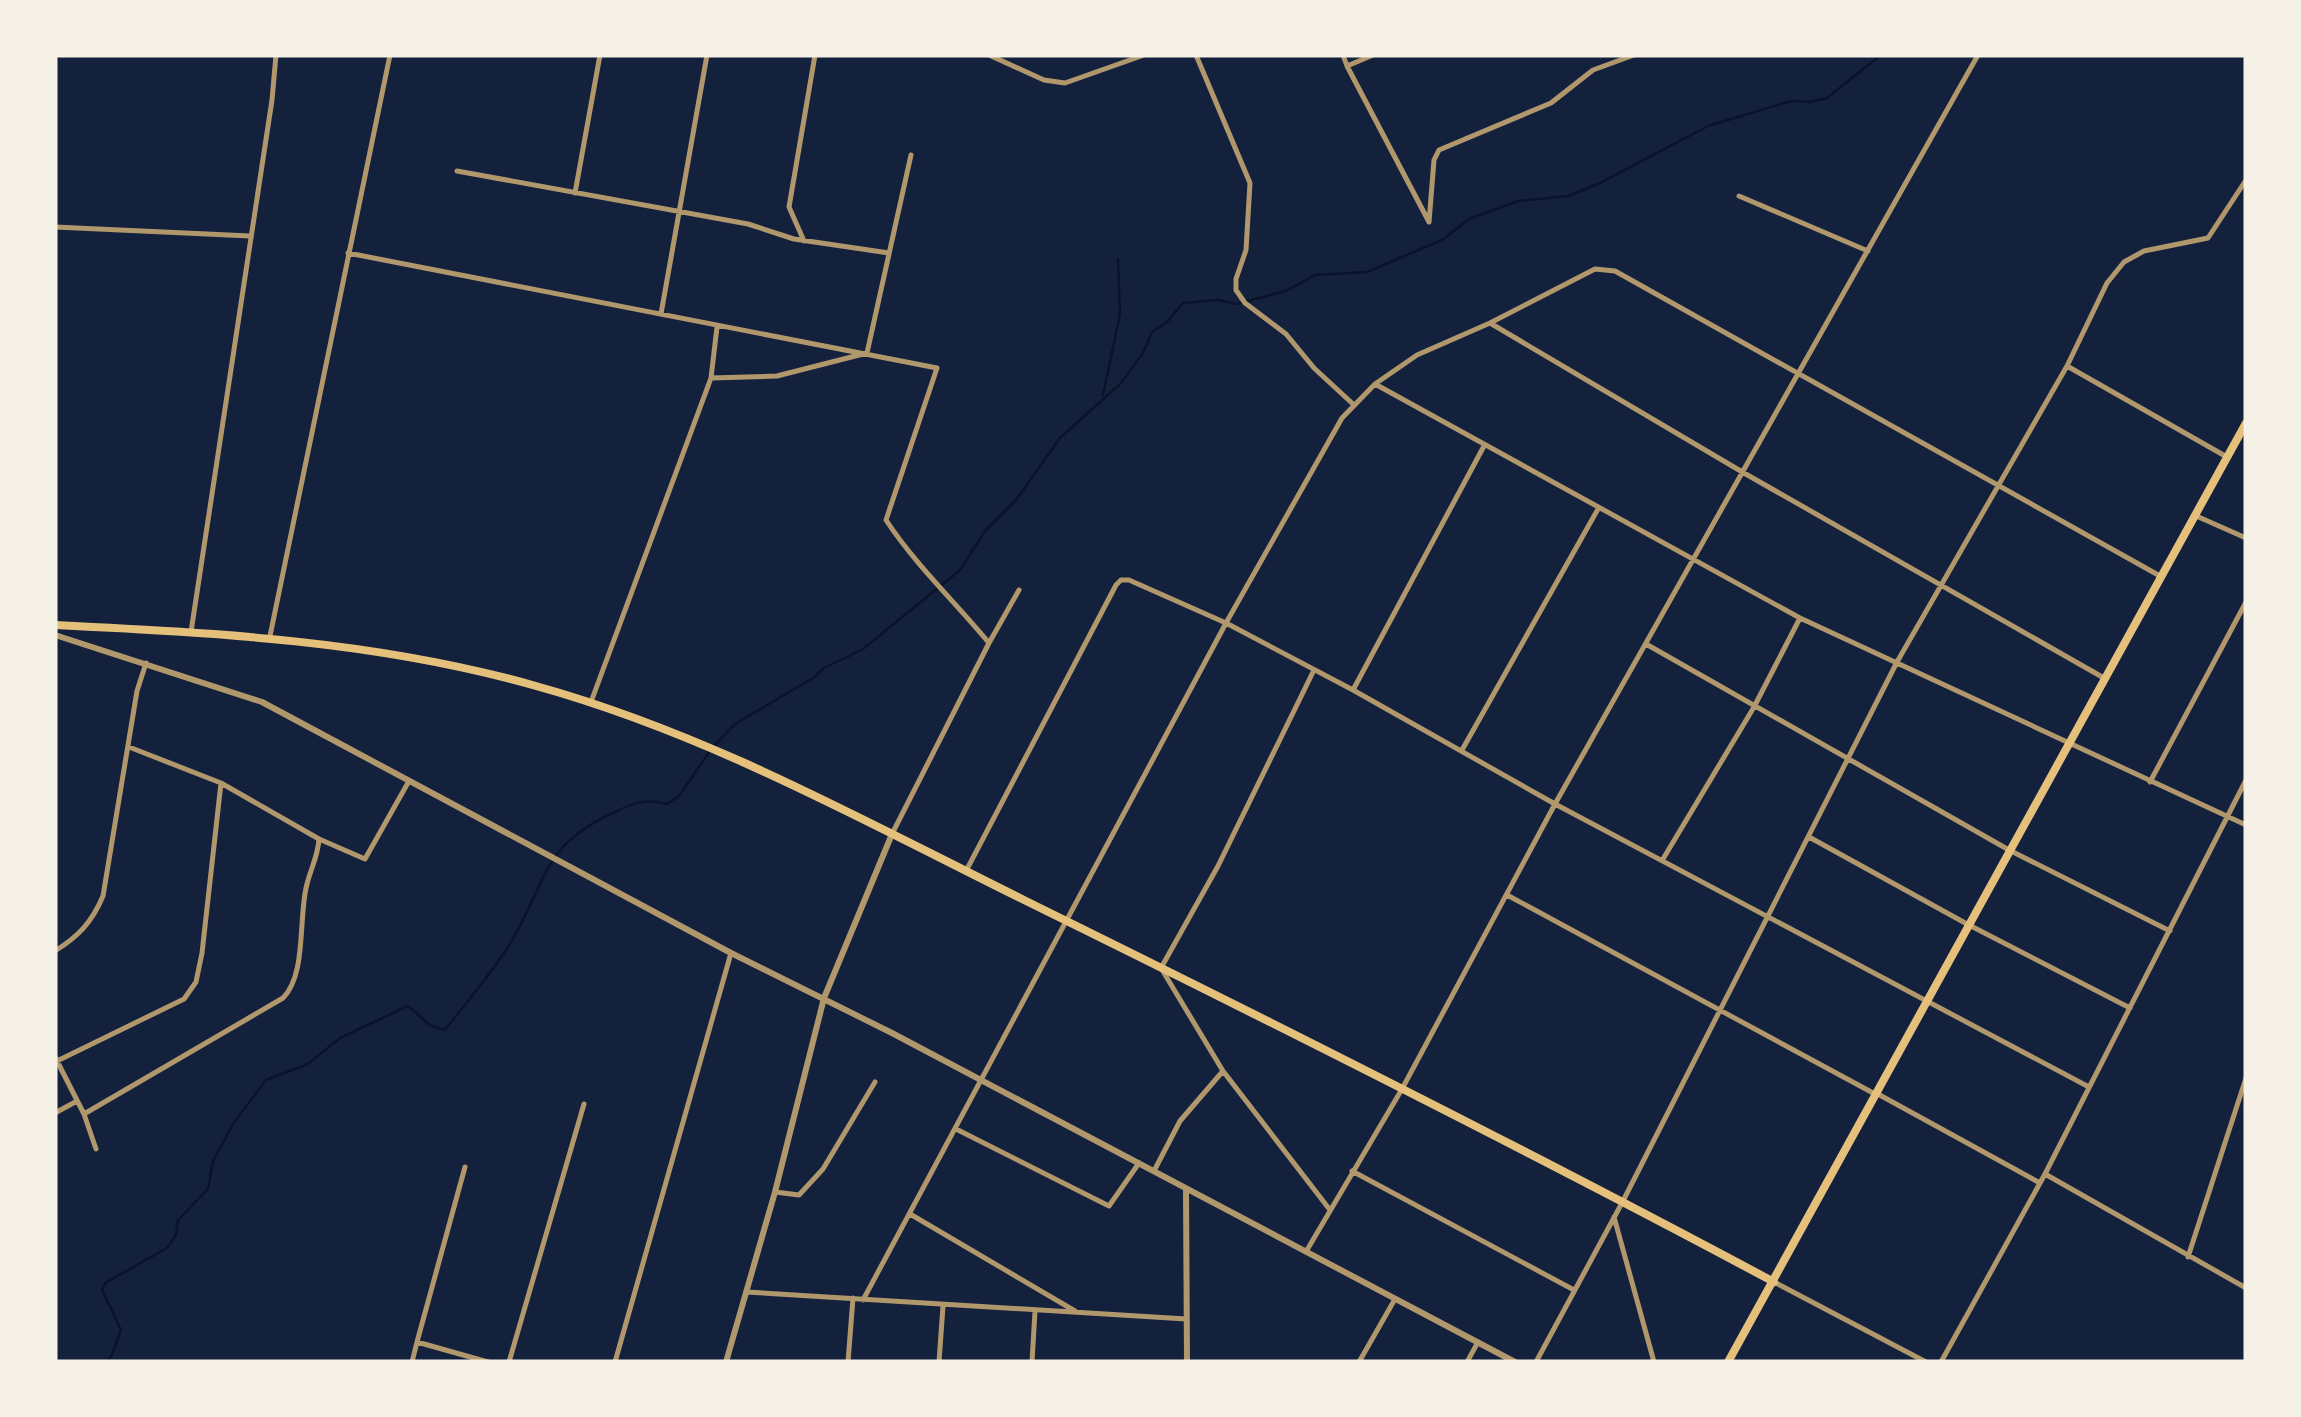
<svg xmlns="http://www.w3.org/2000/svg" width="2301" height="1417" viewBox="0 0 2301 1417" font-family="'Titillium Web',sans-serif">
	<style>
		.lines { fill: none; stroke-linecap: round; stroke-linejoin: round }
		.stream { stroke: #0b132b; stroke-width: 2.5 }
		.minor { stroke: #b1986c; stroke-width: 5 }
		.tertiary { stroke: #b1986c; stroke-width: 6 }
		.primary { stroke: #e5c07b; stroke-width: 8 }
	</style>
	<rect width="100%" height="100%" fill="#14213d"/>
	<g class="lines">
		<path class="stream" d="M1103 395 1120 314 1118 259
			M715 745 735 724 813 678 824 668 863 649 960 570 985 531 1016 500 1060 438 1121 383 1143 353 1152 332 1166 323 1183 303 1218 300 1236 304 1286 291 1315 275 1367 272 1442 240 1469 219 1518 201 1568 196 1600 183 1708 126 1791 101 1809 102 1827 98 1881 55
			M105 1362 111 1357 121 1330 102 1290 105 1283 167 1248 176 1235 178 1220 208 1189 213 1161 235 1121 266 1080 308 1064 340 1038 408 1006 431 1026 445 1030C467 1001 493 973 511 942 547 882 541 845 615 812 634 803 646 798 667 804L679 796 710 751"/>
		<path class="minor" d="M989 55 1044 80 1065 83 1144 55
			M1196 55 1250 183 1246 250 1236 279V290L1245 303 1286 334 1314 368 1354 405
			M1343 55 1347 66 1373 55
			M1347 66 1429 222
			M457 171 748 224 794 239 889 253
			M575 193 600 55
			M1739 196 1868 251
			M1429 222 1434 160 1439 150 1551 103 1593 70 1634 55
			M55 227 250 236
			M804 241 789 207 815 55
			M348 253 937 368 886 520C914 563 956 603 989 643
			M661 314 707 55
			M1490 323 1595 269 1615 271 2160 576
			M2067 366 2227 457
			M711 378 777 376 867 353 911 155
			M1375 384 1800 618 2246 825
			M2194 515 2246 538
			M191 632 272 100 276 55
			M270 636 390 55
			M1646 644 2009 850 2170 931
			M1313 672 1218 866 1161 968 1223 1071 1330 1210
			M1353 690 1484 446
			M591 702 711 378 717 327
			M129 747 221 783 319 839
			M1462 750 1598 509
			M2150 782 2246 602
			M892 834 989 643 1019 590
			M1809 837 1967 924 2130 1008
			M1663 859 1754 707 1800 618
			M966 871 1116 585 1121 580H1129L1226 623 1353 690 1555 804 2089 1087
			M1507 895 1875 1094
			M55 951C79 936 92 922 103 896L137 691 146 663
			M55 1057 84 1114 96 1149
			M57 1061 184 999 196 982 202 953 221 783
			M1876 1093 2040 1183
			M55 1113 77 1101
			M84 1114 283 998C307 974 298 917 307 884 311 868 318 856 319 839L365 859 409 781
			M956 1129 1109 1206 1139 1163
			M1154 1171 1180 1121 1223 1071
			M1352 1171 1574 1290
			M2045 1174 2246 1288
			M775 1192 799 1195 823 1169 875 1082
			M910 1214 1075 1311
			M1614 1217 1654 1362
			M1307 1250 1402 1089 1555 804 1978 55
			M2188 1257 2246 1078
			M1774 1282 1926 1362
			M746 1292 1186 1319
			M863 1300 1226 623 1342 418 1375 384 1417 355 1490 323 1744 473 2104 678
			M417 1342 465 1167
			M412 1362 417 1342 488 1362
			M509 1362 584 1104
			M615 1362 731 953
			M848 1362 853 1298
			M939 1362 943 1306
			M1032 1362 1035 1311
			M1359 1362 1395 1299
			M1467 1362 1478 1342
			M1536 1362 1623 1201 1897 662 2067 366 2107 283 2124 262 2144 251 2208 238 2246 180
			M1941 1362 2045 1174 2246 780"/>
		<path class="tertiary" d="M55 635 262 702 731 953 892 1033 1515 1362
			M1186 1189 1187 1362
			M726 1362 775 1192 824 998 892 834"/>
		<path class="primary" d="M55 625C218 633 378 641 536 686 709 734 864 821 1024 900 1276 1024 1527 1150 1774 1282
			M1728 1362 2246 423"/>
	</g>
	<rect width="2301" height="1417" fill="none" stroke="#f6f1e7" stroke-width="115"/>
</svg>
